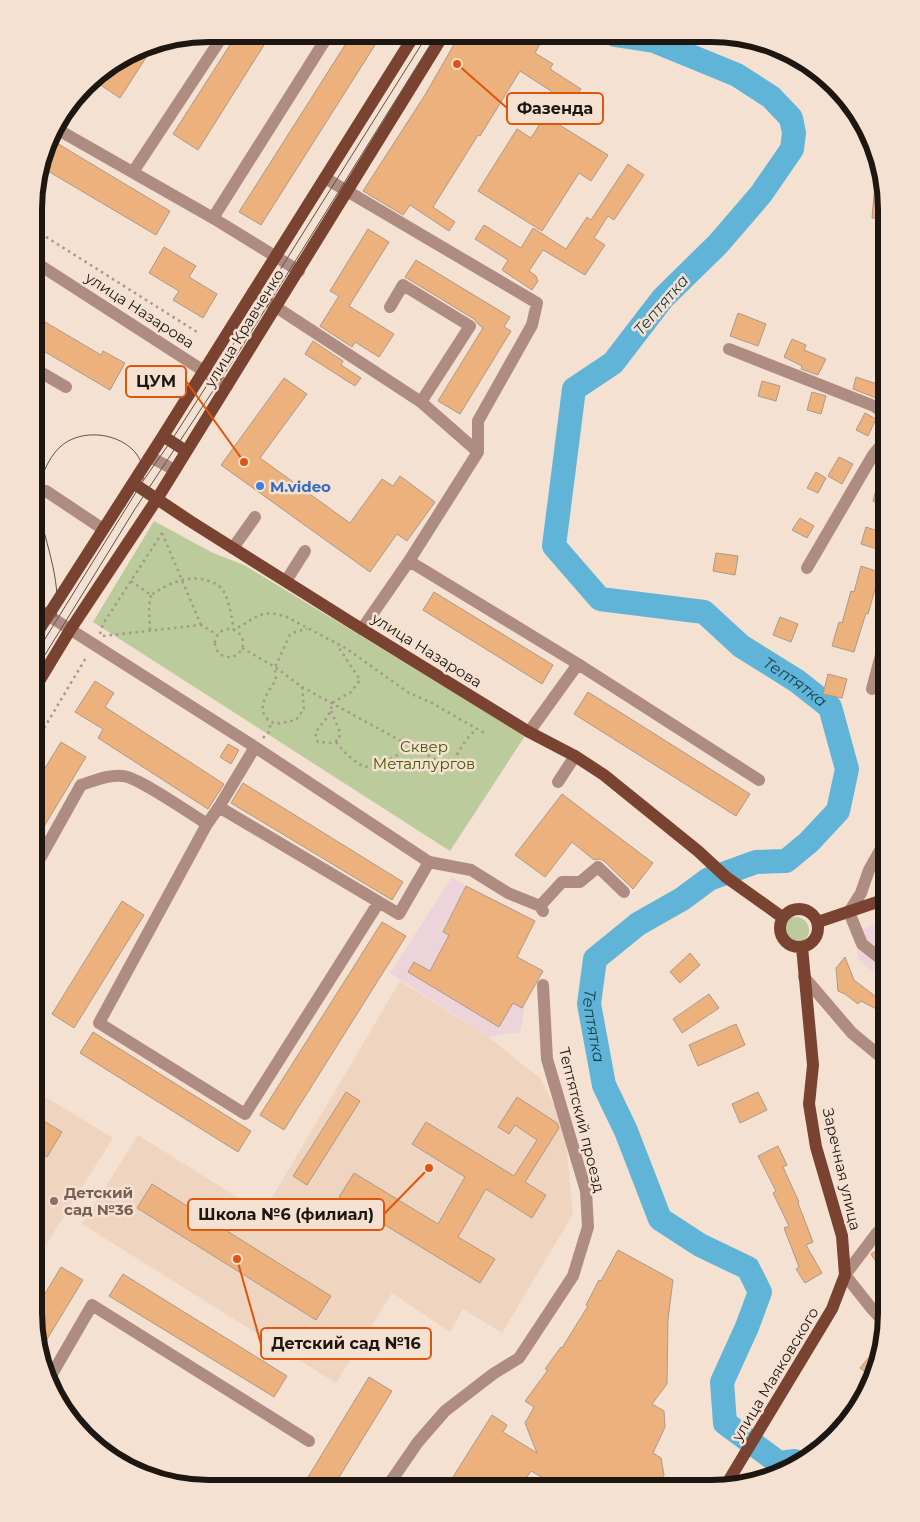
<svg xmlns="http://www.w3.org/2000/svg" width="920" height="1522" viewBox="0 0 920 1522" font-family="Montserrat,sans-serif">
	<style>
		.built { fill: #efd5c0 }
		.industrial { fill: #edd4db }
		.green { fill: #bbcb9c }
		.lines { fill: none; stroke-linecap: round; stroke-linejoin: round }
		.river { stroke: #60b4d8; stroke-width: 24 }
		.building { fill: #ecb17c; stroke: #ac998a }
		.path { stroke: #a7988c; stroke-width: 2.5; stroke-dasharray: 2.5 4; stroke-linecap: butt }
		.minor { stroke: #ae8c82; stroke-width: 12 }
		.major { stroke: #7a4231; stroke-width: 12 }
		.tram { stroke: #5d524a; stroke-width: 1 }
		.shop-dot { fill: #3f7fe0; stroke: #f5e1d1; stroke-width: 2 }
		.education-dot { fill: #8d6e63; stroke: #f5e1d1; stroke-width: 2 }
		.labels { text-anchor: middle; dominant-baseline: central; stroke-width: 5; stroke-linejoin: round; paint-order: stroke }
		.street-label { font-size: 15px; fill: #1d1611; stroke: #f5e1d1 }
		.shop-label { font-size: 15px; font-weight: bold; fill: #366cbe; stroke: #f5e1d1; text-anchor: start }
		.park-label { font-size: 15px; fill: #465909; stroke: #f5e1d1 }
		.education-label { font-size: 15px; font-weight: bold; fill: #785e54; stroke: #f5e1d1; text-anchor: start }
		.water-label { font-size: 16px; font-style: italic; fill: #153b4b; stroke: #f5e1d1 }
		.rim { fill: none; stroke: #1d1611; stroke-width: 6 }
		.leader { fill: none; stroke: #de560c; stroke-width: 2 }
		.callout-dot { fill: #de560c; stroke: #f5e1d1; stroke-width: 2 }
		.callout { fill: #f5e1d1; stroke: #de560c; stroke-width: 2 }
		.callout-label { font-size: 16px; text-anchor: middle; font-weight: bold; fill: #1d1611 }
	</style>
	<rect width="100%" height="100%" fill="#f5e1d1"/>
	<path class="built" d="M400 981 488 1037 540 1078 564 1124 573 1214 502 1333 463 1309 450 1332 392 1293 336 1383 82 1224 138 1135 263 1213Z
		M34 1090 113 1138 34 1264Z"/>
	<path class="industrial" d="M452 877 522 921 510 951 531 972 520 1032 488 1037 390 973Z
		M886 919V980L867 967 858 959 856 932Z"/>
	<path class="green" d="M154 521 213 553 244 565 525 736 450 851 93 622Z
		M783 930a13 13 0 1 1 26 0a13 13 0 1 1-26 0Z"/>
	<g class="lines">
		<path class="river" id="s1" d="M615 35 654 41 737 75 771 97 791 118 794 133 792 149 761 194 718 244 663 298 613 363 574 389 554 546 600 599 704 612 741 646 797 681 830 707 847 769 838 811 809 842 786 861 756 862 709 879 682 899 638 924 595 959 589 1004 604 1085 626 1131 660 1219 700 1245 748 1268 760 1292 747 1327 722 1382 725 1423 779 1463 795 1461"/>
	</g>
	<path class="building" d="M237 34H271L198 150 173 134Z
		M352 34H382L261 225 239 212Z
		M460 34 545 35 535 53 553 64 550 69 581 89 571 104 520 71 480 136 478 135 433 207 455 222 449 231 410 205 403 215 363 191 425 95Z
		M154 45 120 98 96 82 102 73 143 47Z
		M545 116 608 155 591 181 579 173 542 231 478 191 517 129 531 138Z
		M50 139 170 211 156 235 41 167Z
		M628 164 644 175 614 220 608 216 594 238 605 245 585 275 543 250 529 271 536 276 538 281 532 290 502 270 508 260 475 239 484 225 521 248 533 228 566 249 587 217 591 220Z
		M876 173H879L886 210V219L872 218Z
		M368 229 389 242 349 306 394 334 379 357 355 342 352 347 320 326 339 296 330 291Z
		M164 247 196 266 189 277 217 294 203 318 173 300 179 291 149 273Z
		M416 260 510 317 504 327 511 331 460 414 438 401 483 328 478 324 474 319 405 277Z
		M738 313 766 324 758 346 730 336Z
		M35 316 101 355 103 351 125 363 110 390 35 346Z
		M792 339 806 345 804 350 826 359 818 375 801 369 802 366 784 357Z
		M313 341 343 361 341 365 361 378 355 386 305 354Z
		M856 377 880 385 876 398 853 389Z
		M284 378 307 394 260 458 350 523 382 479 393 486 400 476 435 502 407 541 397 534 370 572 221 465Z
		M762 381 780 386 776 401 758 396Z
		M812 392 826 396 821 414 807 410Z
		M865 413 876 419 868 436 856 430Z
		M839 457 853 464 842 484 828 476Z
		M816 472 826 478 818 493 807 488Z
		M877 486 886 488V509L873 501Z
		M800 518 814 526 807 538 792 530Z
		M866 527 886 534V541L883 551 861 544Z
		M716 553 738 556 735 575 713 571Z
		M861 566 882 573 878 587 876 586 868 614 866 613 854 652 832 646 839 622 842 623 851 591 854 592Z
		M434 592 553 665 542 684 423 610Z
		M780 617 798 624 791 642 773 635Z
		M828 674 847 679 842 698 823 694Z
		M95 681 114 693 105 707 224 784 208 809 98 738 103 729 75 712Z
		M588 692 750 794 736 816 574 714Z
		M61 742 86 757 34 843V786Z
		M228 744 239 750 231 764 220 757Z
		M243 783 403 882 392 900 231 803Z
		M562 794 653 863 633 889 604 861 600 859 594 860 572 842 545 877 515 855Z
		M466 886 535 921 517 957 543 971 522 1008 513 1003 499 1027 408 972 414 962 430 971 449 935 443 932Z
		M122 901 144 915 74 1028 52 1014Z
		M382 922 406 936 284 1130 260 1115Z
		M690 953 700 965 680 983 670 972Z
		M845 957 854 980 875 996 876 993 886 998V1014L861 1001 858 1004 845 994 838 991 836 968Z
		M709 994 719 1008 682 1033 673 1019Z
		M736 1024 745 1045 698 1066 689 1045Z
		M93 1032 251 1131 238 1152 80 1053Z
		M346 1092 360 1101 307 1185 293 1176Z
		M758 1092 767 1110 740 1123 732 1104Z
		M517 1097 557 1123 559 1128 525 1182 546 1195 532 1218 486 1189 458 1237 495 1259 480 1283 339 1197 354 1173 438 1224 465 1177 412 1144 426 1122 514 1176 537 1140 515 1125 509 1134 498 1127Z
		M34 1115 62 1132 47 1157 34 1149Z
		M778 1146 787 1165 783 1167 799 1202 798 1203 813 1242 806 1245 822 1273 805 1283 796 1269 799 1267 784 1228 789 1226 773 1193 776 1191 758 1156Z
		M152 1184 331 1296 316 1320 137 1208Z
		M886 1244V1278L871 1254Z
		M618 1250 673 1280 668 1319 667 1384 652 1404 664 1411 665 1427 653 1453 661 1458 664 1475 660 1488H544L548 1481 531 1471 520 1488H446L492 1415 507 1425 503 1432 537 1453 525 1423 534 1407 525 1401 548 1370 545 1369 561 1347 562 1348 588 1306 586 1305 599 1280 601 1281Z
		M61 1267 83 1280 41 1349 34 1312Z
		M123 1274 287 1376 274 1397 109 1296Z
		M883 1340 877 1367 870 1376 860 1368Z
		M369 1377 392 1391 333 1487H302Z"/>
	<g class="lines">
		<path class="path" d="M35 230 197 332
			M162 533 201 625
			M131 581 151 595C169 583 188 574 209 581 214 583 218 584 222 589 230 600 231 617 234 630L259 615 270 613 285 616 347 649 409 693 430 702 486 734
			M215 643a14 14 0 1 1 28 0a14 14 0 1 1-28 0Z
			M150 630 149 606 151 595
			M100 634 103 624 162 533
			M103 636 201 625 218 635
			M242 648 275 667 302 687 449 767 466 740 476 729
			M302 687 304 709 296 720 276 724C252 715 266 694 276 680L275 667 290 635 297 631 307 629
			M331 711 340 732 339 740 330 743 318 742 315 733C322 723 331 716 332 703L351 692 360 680 337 645
			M263 738 269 732 271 722
			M336 742C345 753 352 761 365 767L385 762 412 747
			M34 745 87 656"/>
		<path class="minor" d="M55 128 213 218 299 271
			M133 172 224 34
			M325 178 537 303 532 325 478 421V452L409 561
			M213 218 329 34
			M35 262 227 386
			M253 292 421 402
			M390 307 403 285 470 326 421 402 478 452
			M729 349 874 406 886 415
			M35 369 66 387
			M150 457 175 470
			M46 491 103 529
			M233 548 255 517
			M807 568 873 455 886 439
			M286 581 305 551
			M35 607 255 747 429 862 471 870 508 893 540 906 543 911
			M362 629 409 561 578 664 759 780
			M872 689 886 636
			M529 732 578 664
			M558 782 575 756
			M219 807 399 914 429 862
			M207 824 99 1023 245 1114 379 902
			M34 869 81 785C94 781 109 774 123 776 138 777 191 814 207 824L219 807 255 747
			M540 906 562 882H580L598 867 624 892
			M886 963 862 944 849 912 861 893 869 870 886 840
			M804 977 852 1033 886 1061
			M886 1324 872 1309 845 1275 876 1234 886 1224
			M48 1381 92 1305 309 1441
			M387 1487 418 1442 445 1411 493 1374 519 1358 573 1276 588 1227 586 1191 547 1059 543 985"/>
		<path class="major" d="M163 436 186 451
			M133 483 190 521 352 623 529 732 575 756 604 775 698 851 726 877 782 917
			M35 636 163 436 415 34
			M35 688 70 630 157 499 444 34
			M780 928a19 19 0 1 1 38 0a19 19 0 1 1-38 0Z
			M818 922 886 899
			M726 1485 832 1309 845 1275 842 1236 816 1147 809 1104 813 1065 802 947"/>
		<path class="tram" d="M56 617C62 579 43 536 36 499 39 481 47 459 60 447 88 421 149 439 143 480
			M35 655 143 481 171 441 229 351 428 34
			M35 671 135 509 236 356 437 34"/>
	</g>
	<circle class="shop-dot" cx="260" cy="486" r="5"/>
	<circle class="education-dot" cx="54" cy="1201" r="5"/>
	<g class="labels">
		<g class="street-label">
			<text transform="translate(140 310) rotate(33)">улица Назарова</text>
			<text transform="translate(244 328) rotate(-58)">улица Кравченко</text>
			<text transform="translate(427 650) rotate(32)">улица Назарова</text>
			<text transform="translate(582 1120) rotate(76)">Тептятский проезд</text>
			<text transform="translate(842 1169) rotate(77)">Заречная улица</text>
			<text transform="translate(775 1374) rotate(-59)">улица Маяковского</text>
		</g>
		<g class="shop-label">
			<text x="270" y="486">M.video</text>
		</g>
		<g class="park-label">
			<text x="424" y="746">Сквер<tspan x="424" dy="17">Металлургов</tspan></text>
		</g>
		<g class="education-label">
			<text x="64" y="1192">Детский<tspan x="64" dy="17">сад №36</tspan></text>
		</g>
		<g class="water-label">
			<text transform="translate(661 305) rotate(-49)">Тептятка</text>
			<text stroke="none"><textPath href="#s1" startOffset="1005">Тептятка</textPath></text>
			<text stroke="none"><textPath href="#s1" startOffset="1515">Тептятка</textPath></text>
		</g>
	</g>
	<path d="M0 0H920V1522H0ZM209 42H711A167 167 0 0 1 878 209V1313A167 167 0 0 1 711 1480H209A167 167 0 0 1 42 1313V209A167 167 0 0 1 209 42Z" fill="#f5e1d1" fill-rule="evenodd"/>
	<path class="rim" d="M209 42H711A167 167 0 0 1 878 209V1313A167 167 0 0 1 711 1480H209A167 167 0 0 1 42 1313V209A167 167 0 0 1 209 42Z"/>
	<path class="leader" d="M457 64L507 108M244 462L186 381M429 1168L384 1214M237 1259L261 1344"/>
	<g class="callout-dot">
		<circle cx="457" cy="64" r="5"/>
		<circle cx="244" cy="462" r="5"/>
		<circle cx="429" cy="1168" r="5"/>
		<circle cx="237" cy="1259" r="5"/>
	</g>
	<g class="callout">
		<rect x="507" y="93" width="96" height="31" rx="5"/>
		<rect x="126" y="366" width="60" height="31" rx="5"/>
		<rect x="188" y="1199" width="196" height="31" rx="5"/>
		<rect x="261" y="1328" width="170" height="31" rx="5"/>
	</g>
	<g class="callout-label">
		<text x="555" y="114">Фазенда</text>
		<text x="156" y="387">ЦУМ</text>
		<text x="286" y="1220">Школа №6 (филиал)</text>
		<text x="346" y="1349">Детский сад №16</text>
	</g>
</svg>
